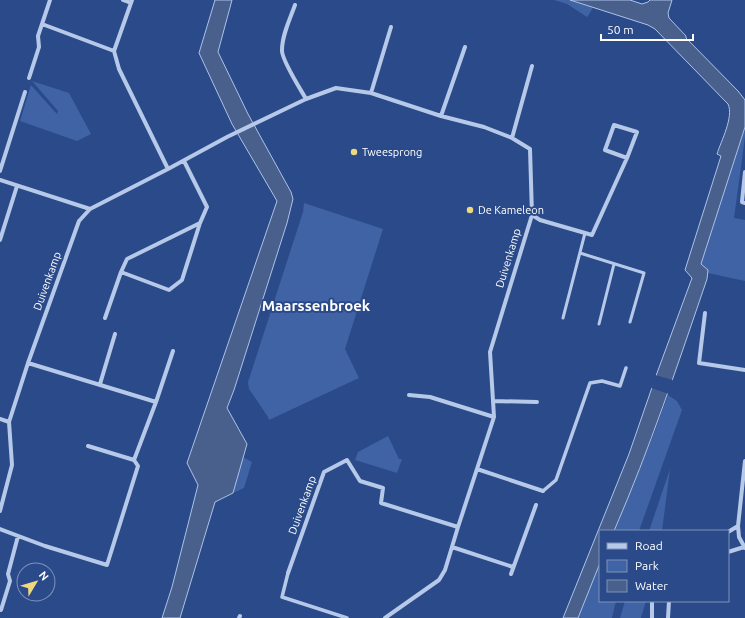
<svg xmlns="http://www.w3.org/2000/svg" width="745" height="618" viewBox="0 0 745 618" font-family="Ubuntu,sans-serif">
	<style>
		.green { fill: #3f63a5 }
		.water { fill: #49608d; stroke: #acc3e9 }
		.pier { fill: #2a4a89 }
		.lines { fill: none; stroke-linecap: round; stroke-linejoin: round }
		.service { stroke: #b7c9e9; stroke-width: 3 }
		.pedestrian { stroke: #b7c9e9; stroke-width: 3.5 }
		.minor { stroke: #b7c9e9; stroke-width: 4 }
		.poi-dot { fill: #efd97f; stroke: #2a4a89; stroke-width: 1.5 }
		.labels { text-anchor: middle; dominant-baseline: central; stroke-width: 4; stroke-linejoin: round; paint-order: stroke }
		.poi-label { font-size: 11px; fill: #fff; stroke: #2a4a89; text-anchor: start }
		.street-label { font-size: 11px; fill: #fff; stroke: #2a4a89 }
		.district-label { font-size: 15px; font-weight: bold; fill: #fff; stroke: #2a4a89 }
	</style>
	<rect width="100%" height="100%" fill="#2a4a89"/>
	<path class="green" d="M554 0H570L593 7 590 13 587 17 567 4Z
		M32 81 69 93 91 134 77 141 20 121 31 85 57 114 58 111Z
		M745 127V137L734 218 745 220V281L708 273V270L701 264Z
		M304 203 383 229 345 349 359 378 269 420 268 417 249 389 248 382 303 212Z
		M668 395 677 401 682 410 639 531H614L653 436Z
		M388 436 399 459H402L397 473 355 460 358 452Z
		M243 457 252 462 244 488 233 493Z
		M670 469 662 531H649Z
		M600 563V601H616L612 618H578Z
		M625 601H646L641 618H620Z"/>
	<path class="water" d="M215 0H232L218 52 248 114 291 192 293 199 287 223 234 390 227 408 247 444 233 493 215 502 180 618H162L172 587 198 485 187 463 277 201 232 124 199 53Z
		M570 0H630L642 4 648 2 650 0H672L668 13 669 18 686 36V38L738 91 745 100V127L701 264 708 270 707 279C678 364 650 448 614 531H600V563L578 618H563L629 454 657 373 692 278 685 270 721 156 717 154C721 141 734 117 728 104L655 29 648 25Z"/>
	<path class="pier" d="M655 375 673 380 669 394 651 388Z"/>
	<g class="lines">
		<path class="service" d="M580 253 644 273 630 322
			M563 318 585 233
			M599 324 614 264"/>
		<path class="pedestrian" d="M543 491 556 480 590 383 602 381 620 386 626 368
			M288 573 282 597 347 618"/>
		<path class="minor" d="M123 0 131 3
			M132 0 114 51 119 69 168 169
			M295 5C290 19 282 35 282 50 281 59 301 90 306 99
			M42 24 114 51
			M29 78 39 47 38 36 50 0
			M371 93 391 27
			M441 116 465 47
			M512 138 532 66
			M0 171 25 92
			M745 172 742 202 745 203
			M0 180 90 209
			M532 215 540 220 592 235 627 158 637 132 614 125 605 150 627 158
			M0 240 17 186
			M121 272 169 290 182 280 200 223 207 207 184 161
			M705 313 699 363 745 370
			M105 318 121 272 127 259 200 223
			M28 363 156 402
			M100 384 115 334
			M409 395 430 397 494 417
			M493 401 537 402
			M0 419 9 422
			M88 446 134 460
			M745 461 738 526 739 537 745 548
			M477 469 543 491
			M0 511 12 465 9 422 28 363 79 221 90 209 168 169 227 137 306 99 336 88 371 93 441 116 484 127 512 138 530 149 532 215 490 352 494 417 458 527 445 570 439 580 385 618
			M0 529 45 546 107 565 138 466 134 460 156 402 173 351
			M728 532 738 526
			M452 547 513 567
			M728 552 744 547
			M288 573 324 472 347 460 360 481 383 488 381 503 458 527
			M511 574 536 505
			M1 610 10 581 8 574 18 536
			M239 618 240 616
			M652 618V601
			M668 618 669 601"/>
	</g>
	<g class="poi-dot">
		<circle cx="354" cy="152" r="4"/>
		<circle cx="470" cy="210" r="4"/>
	</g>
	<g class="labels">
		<g class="poi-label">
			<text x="362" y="152">Tweesprong</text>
			<text x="478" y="210">De Kameleon</text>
		</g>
		<g class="street-label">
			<text transform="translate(508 258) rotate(-73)">Duivenkamp</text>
			<text transform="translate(47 281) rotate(-70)">Duivenkamp</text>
			<text transform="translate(302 505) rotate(-70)">Duivenkamp</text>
		</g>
		<g class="district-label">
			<text x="316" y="305">Maarssenbroek</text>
		</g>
	</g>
	<rect x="599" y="530" width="130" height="72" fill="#2a4a89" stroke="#7f92b8"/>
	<rect x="607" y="543" width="20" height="6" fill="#b7c9e9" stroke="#7f92b8"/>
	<text x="635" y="550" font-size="12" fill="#ffffff">Road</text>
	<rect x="607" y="560" width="20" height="12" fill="#3f63a5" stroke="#7f92b8"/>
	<text x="635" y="570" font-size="12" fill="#ffffff">Park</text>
	<rect x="607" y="580" width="20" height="12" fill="#49608d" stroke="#7f92b8"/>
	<text x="635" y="590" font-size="12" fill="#ffffff">Water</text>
	<g transform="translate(36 582) rotate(52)"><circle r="19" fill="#2a4a89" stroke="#7f92b8"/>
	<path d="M0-3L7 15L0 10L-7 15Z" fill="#efd97f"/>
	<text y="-6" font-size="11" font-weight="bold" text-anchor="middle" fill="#ffffff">N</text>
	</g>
	<path d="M601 34v6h92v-6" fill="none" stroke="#ffffff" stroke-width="2"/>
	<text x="607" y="34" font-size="12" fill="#ffffff" stroke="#2a4a89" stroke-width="3" paint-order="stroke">50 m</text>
</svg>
